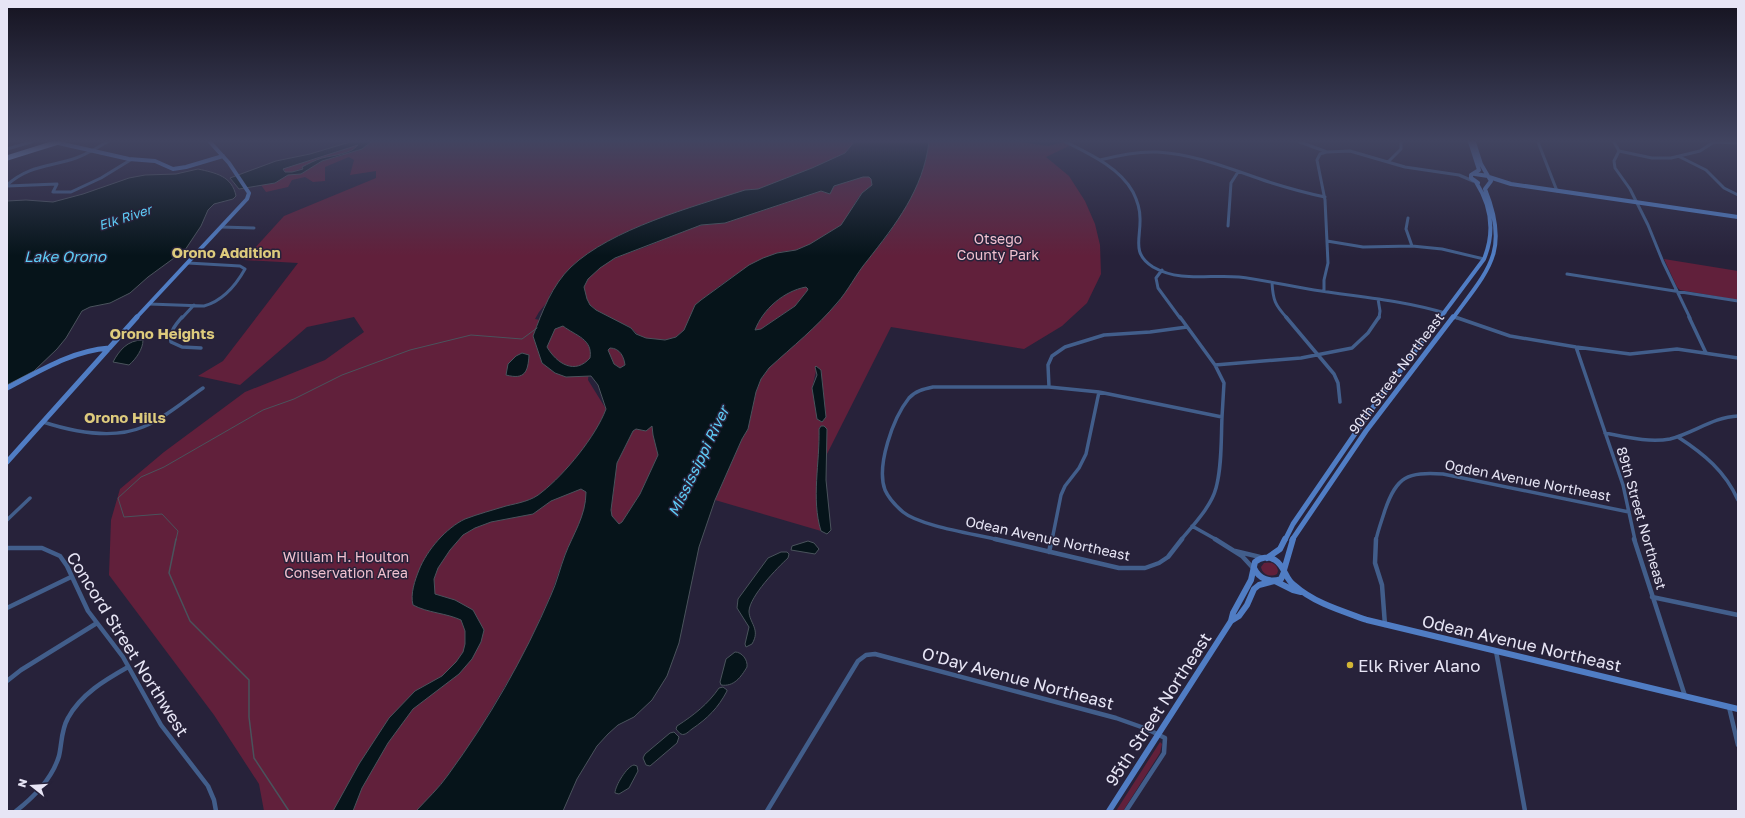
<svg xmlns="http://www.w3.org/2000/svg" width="1745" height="818" viewBox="0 0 1745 818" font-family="'Golos Text',sans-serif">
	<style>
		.green { fill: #61203b; fill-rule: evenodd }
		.water { fill: #06141a; stroke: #4a535c; fill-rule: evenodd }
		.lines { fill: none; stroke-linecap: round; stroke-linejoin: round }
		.stream-far1 { stroke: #4a535c; stroke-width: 1 }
		.stream { stroke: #4a535c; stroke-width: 1.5 }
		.street-far2 { stroke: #425e8b; stroke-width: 3 }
		.street-far1 { stroke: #425e8b; stroke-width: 3.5 }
		.street { stroke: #425e8b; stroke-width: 4.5 }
		.secondary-far2 { stroke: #507dc4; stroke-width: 4 }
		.secondary-far1 { stroke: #507dc4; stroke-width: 5 }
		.secondary { stroke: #507dc4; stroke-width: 6 }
		.highway { stroke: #83adee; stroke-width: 5.5 }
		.poi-dot { fill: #d2b635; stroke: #27223a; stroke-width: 1.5 }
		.labels { text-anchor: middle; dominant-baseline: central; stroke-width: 3; stroke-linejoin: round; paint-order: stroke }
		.far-water-label { font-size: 13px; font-style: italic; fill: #5ecef8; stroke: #27223a }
		.park-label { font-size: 14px; fill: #f1c0cf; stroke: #27223a }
		.street-label { font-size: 14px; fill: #e7e5f5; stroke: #27223a }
		.neighbourhood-label { font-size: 15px; font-weight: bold; fill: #decb7d; stroke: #27223a }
		.water-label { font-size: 15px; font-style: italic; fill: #5ecef8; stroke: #27223a }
		.near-street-label { font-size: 17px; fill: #e7e5f5; stroke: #27223a }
		.near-poi-label { font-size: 17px; fill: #e7e5f5; stroke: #27223a; text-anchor: start }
	</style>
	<rect width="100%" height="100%" fill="#27223a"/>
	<path class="green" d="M349 142H854L845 153 812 168 758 189 747 190 633 229 590 252 570 268 550 294 548 301 539 312 535 319C544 321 556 322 563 326 571 330 590 342 591 351L588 380 606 409 577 490 581 489 586 492V503L577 532 565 554 551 594 524 654 473 740 447 776 419 811H264L259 784 214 715 109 575 111 520 120 489 164 452 245 392 325 360 364 332 354 317 307 327 240 385 198 376 223 361 298 263 244 260 284 216 376 178V171L350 175 354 160 349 157 325 167V181L313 182 305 177 292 180 288 187 266 192 261 185 275 183 288 175 301 174 322 161 344 155 343 153 292 172H285V170L282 168 316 159 338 151 336 149Z
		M929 142H1021L1048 146 1064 142 1071 145 1046 157 1069 176 1085 201 1095 224 1100 245 1101 274 1087 303 1062 326 1024 349 891 327 827 454V429L821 426 819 428V525L821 531 715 500 742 439 748 429 756 392 761 379 769 368 838 303 858 272 890 232 920 178ZM821 370 826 417 812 388 816 371Z
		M863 177H869L871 179 872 186C868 188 865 190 862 193 853 202 850 218 840 226 828 235 810 246 795 250 789 251 782 251 777 253 752 261 723 283 702 299 689 309 691 329 675 337 667 341 654 340 645 338 637 336 635 330 628 326 614 319 579 308 584 286 590 265 628 253 646 247 669 238 692 223 718 224L821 191 827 193C838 182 848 181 863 177Z
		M1664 259 1738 271V300L1680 290 1677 287Z
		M806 287 808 289 807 291 795 306 761 329 755 330C764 309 783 292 806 287Z
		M610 348C620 348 624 357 625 365L620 368 614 364 608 350Z
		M651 426 653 427V435L658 455 640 494 622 522 619 524 612 516 611 510 617 463 633 431 636 429 646 431Z
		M1264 563C1271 561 1277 564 1278 571L1277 574C1270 578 1262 574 1261 567Z
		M1160 742 1162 744 1160 753 1123 811H1116Z"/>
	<path class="water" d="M350 142H371L362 149 322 161 301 174 288 175 275 183 239 189 230 178 276 161 310 154ZM358 145C351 154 334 155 322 158 315 160 308 164 302 167L303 169 292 172H285L283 169Z
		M854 142H929C923 190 896 224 867 261 856 274 848 291 837 303 817 327 792 347 769 368L761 379 756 392 748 429 742 439 715 500 699 547 679 643 667 676 652 700 634 717 618 725 608 734 597 746 577 779 563 811H416C427 799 439 788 448 775 489 719 524 658 551 595 557 582 560 568 565 555 573 534 586 516 586 492L581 489 551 501 533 514 491 522 475 528 463 535 450 550 438 568 434 579 435 594 455 600 473 610 484 630 481 642 472 659 459 674 413 709 388 743 362 788 353 811H333L359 764 389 718 415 691 442 676 456 662 463 652 465 644V631L461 620C446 613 428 613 413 605 410 594 415 580 419 570 427 550 446 528 465 519 478 514 493 510 506 506 518 503 532 501 542 492 565 474 596 436 606 409L598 385 591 376 566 377 555 373 542 363 533 336C542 312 552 285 571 267 611 229 692 207 745 190L758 189 812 168 845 153ZM863 177H869L871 179 872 185 862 193 841 225 810 244 796 250 777 253 763 258 749 265 701 300 695 305 684 330 676 337 665 340 646 338 636 334 631 328 596 310 590 305 587 299 584 287 588 279 600 268 615 258 701 225 725 223 821 191 830 194 834 186ZM806 287 808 289 807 291 795 306 761 329 755 330C763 309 784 291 806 287ZM563 326C576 336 593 339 590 358 575 375 557 364 547 347L555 329ZM610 348C620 348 624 357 625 365L620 368 614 364 608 350ZM652 426 653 435 658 455 640 494 622 522 619 524 612 516 611 510 617 463 633 431 636 429 646 431Z
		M198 169C216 173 232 176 236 196L233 199 214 204 208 210 201 226 185 250 148 277 130 293 110 303 90 307 82 311 66 338 57 349 34 371 7 385V201L26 200 53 202 83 194 129 178 145 175 176 174Z
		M143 340C143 349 136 359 129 365L113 362C119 351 127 340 143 340Z
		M522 353 529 355C528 372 525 380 506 375L508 364 516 356Z
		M816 366 821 370 826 417 822 422 817 419 812 388 817 375 815 367Z
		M821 426H824L827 429 826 480 831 530 827 534 821 531C811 499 820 462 819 429Z
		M808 541 814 543 819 549 815 554 791 550 792 546Z
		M781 552H787L789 554 788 558C777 568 750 596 749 611 749 623 761 629 752 644L746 647 745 644 749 627 737 608 738 599 768 558Z
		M735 652C742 652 748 660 747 667 741 677 734 687 721 685L720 682 726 659Z
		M723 687 727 690V691C718 708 708 718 692 729 689 731 685 736 681 734 680 734 677 730 676 729L677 726C694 715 708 704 719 688Z
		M674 732 679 737 677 743 650 766 646 765 643 758 645 754 670 733Z
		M634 765 637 766 638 771 629 788 619 794 615 793C615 786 627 766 634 765Z"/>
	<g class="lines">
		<path class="stream-far1" d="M176 540 178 531 162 514 124 517 118 498 141 477 164 467 263 410 294 399 342 375 410 350 471 335 522 339 537 328"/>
		<path class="stream" d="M176 539 169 573 190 621 249 680V717L254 758 289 811"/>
		<path class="street-far2" d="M1066 142C1090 154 1120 168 1133 192 1137 200 1140 209 1140 218 1141 239 1131 253 1153 267 1181 283 1210 274 1239 277 1264 280 1289 286 1314 290 1358 297 1402 300 1445 313
			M1300 142 1327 152 1350 151 1405 167 1459 175 1473 181
			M1538 142 1557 191
			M1614 142 1619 151 1614 161 1615 168 1630 189 1648 225 1663 262 1690 318
			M7 149 31 142
			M1619 151 1652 158H1671L1700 151 1714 142 1738 143
			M1680 157 1706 170 1724 188 1738 195
			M1100 160C1119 155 1137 151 1157 152 1196 154 1233 170 1269 182 1288 188 1306 193 1325 197
			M1388 162 1401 149V142
			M7 185C29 165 50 167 76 158 87 154 97 148 107 142
			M7 186 57 184 53 192H71L101 178 132 159
			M1408 218 1406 229 1412 246
			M1228 226 1231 183 1238 172
			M221 227 254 228
			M1327 241 1363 247 1412 246 1442 249 1484 259
			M1162 270 1156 278 1158 288 1180 318
			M1567 274 1738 301
			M1272 283C1273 300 1275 305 1287 318
			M1324 291V280L1328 263 1325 200 1317 160 1320 154 1326 152
			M1378 299 1380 311 1379 318
			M149 304 204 306C222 301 236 285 245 269L240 266 188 263
			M1454 317 1457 318
			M182 318 194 305"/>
		<path class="street-far1" d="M182 317C176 324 169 332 171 342L182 347 201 348
			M1180 317 1215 365 1224 383 1222 417
			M1286 317 1334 374 1338 383 1340 402
			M1455 317 1510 336 1576 347 1630 354 1677 349 1738 358
			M1689 317 1706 353
			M1576 347 1623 485 1635 540
			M1215 365 1301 358 1352 348 1368 333 1379 317
			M1049 387 1048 365 1052 356 1065 347 1104 335 1150 332 1187 327
			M43 422C74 432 112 440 143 427 165 418 184 401 203 388
			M1605 433C1626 437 1649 443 1670 439 1694 433 1713 417 1738 416
			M1678 437C1704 454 1725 471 1738 500
			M7 520 30 498
			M1192 526 1217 540
			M999 540C975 534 920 526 903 512 896 506 889 499 885 490 876 466 893 418 909 398 915 391 924 389 933 387H1049L1099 392 1222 417
			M1052 540 1061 495 1065 486 1079 468 1086 454 1099 392
			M1181 540C1193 525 1211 507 1216 488 1222 466 1221 440 1222 417
			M1376 540C1378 530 1382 520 1385 510 1397 476 1407 472 1443 474L1629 512"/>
		<path class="street" d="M995 539 1119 568H1145L1159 563 1168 557 1182 539
			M1215 539 1242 556 1253 568
			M1376 539 1375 563 1382 585 1385 625
			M1634 539 1685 696
			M7 548H42L60 556 67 566 88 611 123 657 161 725 208 786 214 800 216 811
			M1235 551 1260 557
			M1049 552 1052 539
			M1652 597 1738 615
			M7 608 71 577
			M1496 651 1525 811
			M7 681 21 670 97 623
			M1729 707 1738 745
			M16 811C34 797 52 779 59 756 62 743 61 730 68 718 81 694 105 680 128 667
			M767 811 858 661 866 655 875 654 1116 718 1147 729 1165 738 1164 753 1126 811"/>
		<path class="secondary-far2" d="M54 142 129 159 155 161 173 169 186 167 223 156
			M1470 142 1479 170 1471 175V178L1478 183
			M1474 142 1481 164 1488 176
			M1489 177 1511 184 1738 217
			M136 318 247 199 249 193 229 163 210 142
			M1440 318 1484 259C1495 232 1492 207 1476 182
			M1453 318C1489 269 1510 251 1485 189L1491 181 1488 176 1475 174"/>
		<path class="secondary-far1" d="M7 388C40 371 71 351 109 348
			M7 462 137 317
			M1285 540 1293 524 1374 406 1440 317
			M1292 540 1366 431 1453 317"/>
		<path class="secondary" d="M1267 558 1280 549 1285 539
			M1254 568C1259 579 1270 583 1281 579L1284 572
			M1284 570 1293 539
			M1275 581 1293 590 1301 592
			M1231 621 1239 616 1247 605 1254 589 1259 585 1274 581
			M1109 811 1231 621 1233 613 1251 580 1255 562C1261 557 1269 556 1275 560 1285 566 1285 579 1294 585 1314 603 1342 611 1367 620L1738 709"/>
		<path class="highway" d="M7 158 58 142"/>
	</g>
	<linearGradient id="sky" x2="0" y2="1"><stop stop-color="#151320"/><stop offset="0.55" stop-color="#414460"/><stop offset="1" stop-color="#414460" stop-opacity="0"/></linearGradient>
	<rect width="1745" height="256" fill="url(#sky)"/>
	<circle class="poi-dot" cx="1350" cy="665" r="4"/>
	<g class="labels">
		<g class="far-water-label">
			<text transform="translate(125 217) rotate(-18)">Elk River</text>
		</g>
		<g class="park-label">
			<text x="998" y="238">Otsego<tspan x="998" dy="16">County Park</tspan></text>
			<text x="346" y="556">William H. Houlton<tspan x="346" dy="16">Conservation Area</tspan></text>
		</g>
		<g class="street-label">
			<text transform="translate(1396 373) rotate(-53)">90th Street Northeast</text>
			<text transform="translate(1528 480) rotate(11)">Ogden Avenue Northeast</text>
			<text transform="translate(1642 518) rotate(74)">89th Street Northeast</text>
			<text transform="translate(1048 538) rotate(12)">Odean Avenue Northeast</text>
		</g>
		<g class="neighbourhood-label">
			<text x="226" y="252">Orono Addition</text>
			<text x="162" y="333">Orono Heights</text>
			<text x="125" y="417">Orono Hills</text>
		</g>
		<g class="water-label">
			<text x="65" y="256">Lake Orono</text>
			<text transform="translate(698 461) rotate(-64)">Mississippi River</text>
		</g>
		<g class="near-street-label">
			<text transform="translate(1522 643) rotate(13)">Odean Avenue Northeast</text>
			<text transform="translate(128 644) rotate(58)">Concord Street Northwest</text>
			<text transform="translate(1018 678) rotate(15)">O'Day Avenue Northeast</text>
			<text transform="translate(1158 709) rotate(-57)">95th Street Northeast</text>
		</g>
		<g class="near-poi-label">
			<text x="1358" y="665">Elk River Alano</text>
		</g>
	</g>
	<rect width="1745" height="818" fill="none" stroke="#e7e5f5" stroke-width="16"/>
	<g transform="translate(32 786) rotate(287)" stroke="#27223a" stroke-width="3" paint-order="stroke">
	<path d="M0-3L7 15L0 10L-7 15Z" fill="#e7e5f5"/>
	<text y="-6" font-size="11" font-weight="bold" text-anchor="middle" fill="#e7e5f5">N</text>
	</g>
</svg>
